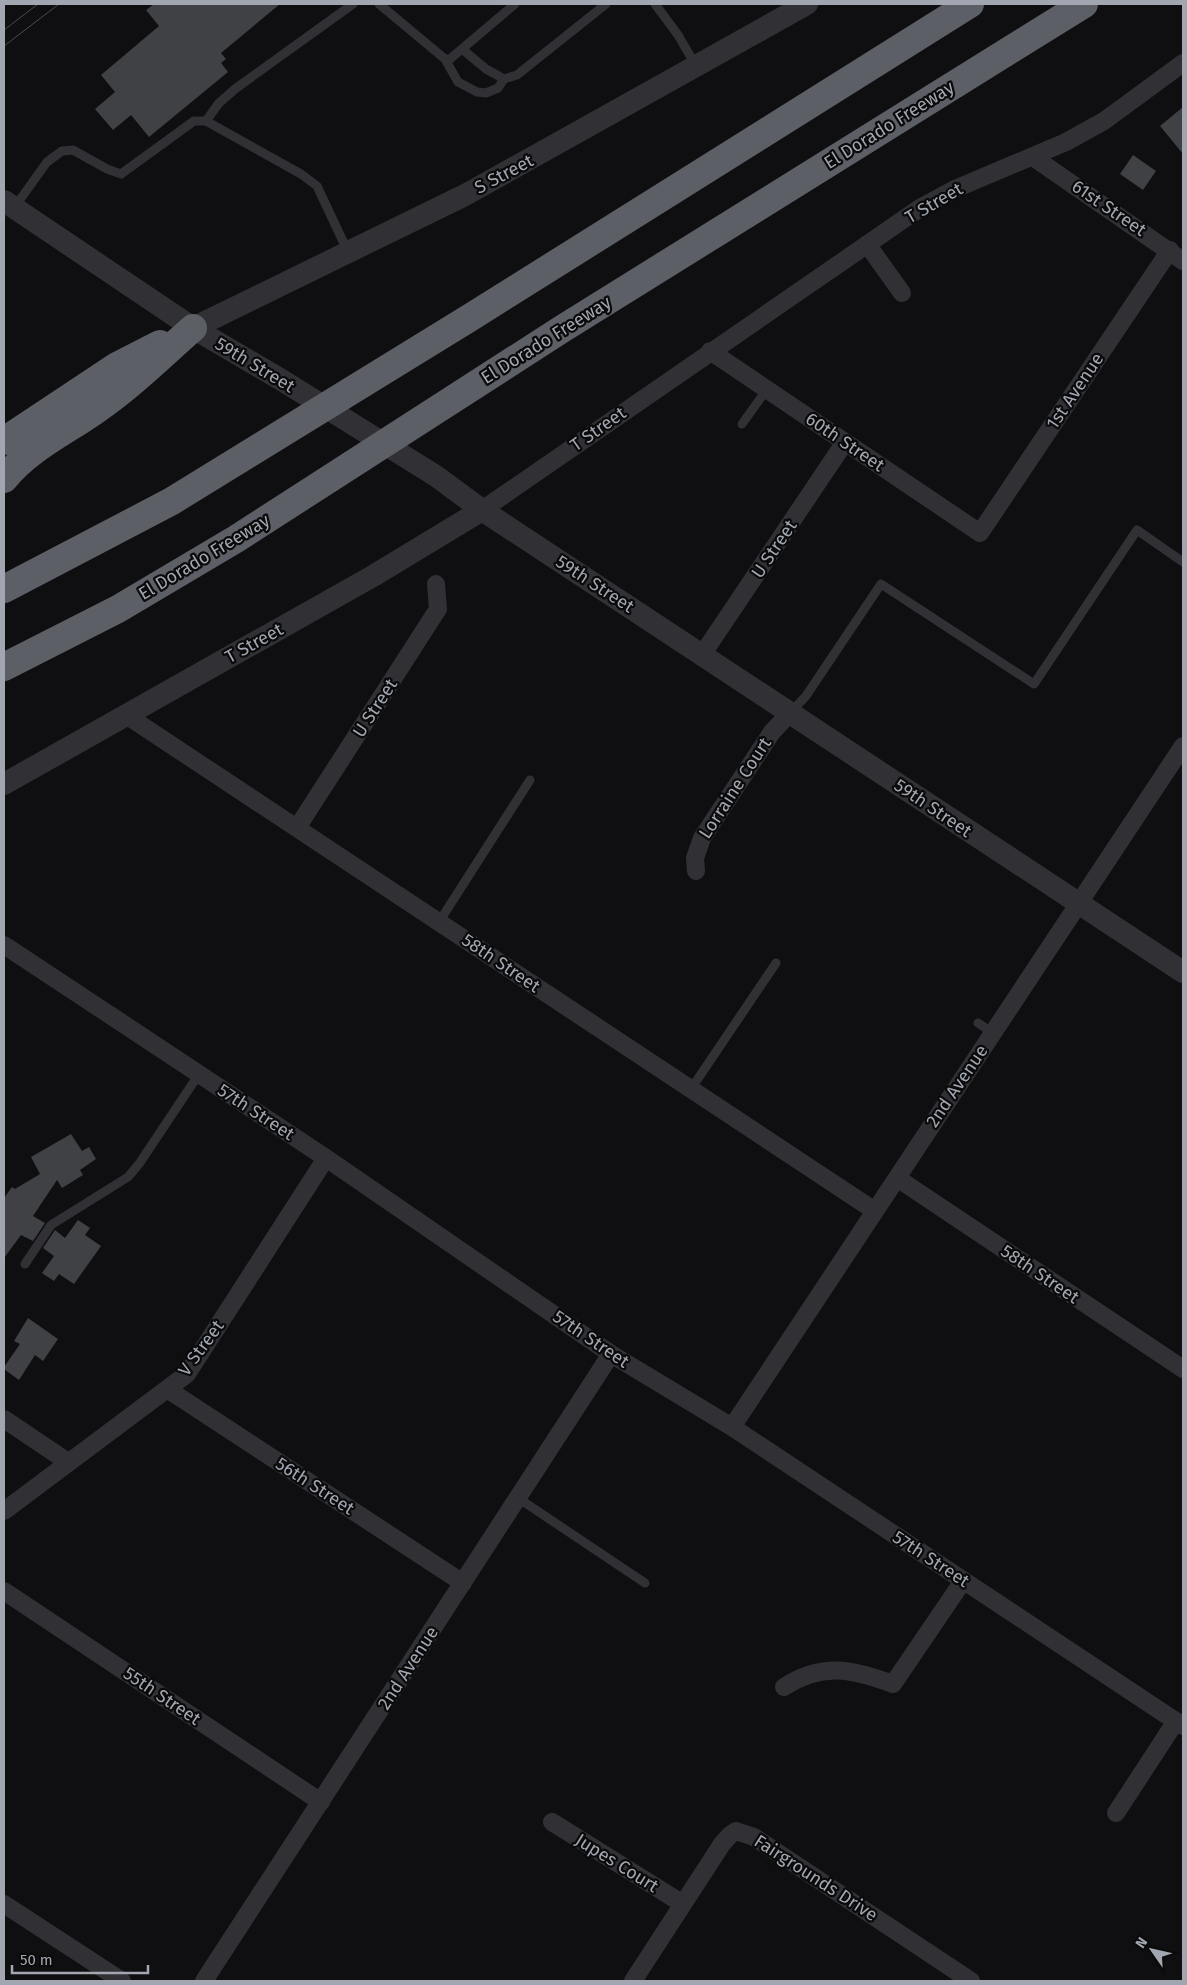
<svg xmlns="http://www.w3.org/2000/svg" width="1187" height="1985" viewBox="0 0 1187 1985" font-family="'Fira Sans',sans-serif">
	<style>
		.building { fill: #404145 }
		.lines { fill: none; stroke-linecap: round; stroke-linejoin: round }
		.service { stroke: #313135; stroke-width: 9 }
		.minor { stroke: #313135; stroke-width: 18 }
		.tertiary { stroke: #313135; stroke-width: 22 }
		.motorway { stroke: #5d5f66; stroke-width: 28 }
		.tram { stroke: #4a4b50; stroke-width: 1 }
		.labels { text-anchor: middle; dominant-baseline: central; stroke-width: 4.5; stroke-linejoin: round; paint-order: stroke }
		.street-label { font-size: 18px; fill: #a1a6b1; stroke: #0a0a0b }
	</style>
	<rect width="100%" height="100%" fill="#0f0f11"/>
	<path class="building" d="M154 4H280L221 53 226 59 221 63 228 72 149 137 131 115 113 130 95 109 115 92 101 75 159 26 146 10Z
		M1183 107V154L1160 126Z
		M1133 155 1156 171 1143 190 1120 174Z
		M71 1134 82 1151 89 1147 96 1159 80 1170 83 1175 62 1188 57 1180 33 1216 45 1223 33 1241 21 1235 4 1258V1198L12 1187 15 1189 40 1174 31 1157Z
		M78 1220 90 1228 85 1235 101 1246 74 1284 59 1274 54 1281 42 1273 54 1256 43 1248 55 1230 65 1238Z
		M28 1318 58 1339 43 1361 35 1355 19 1380 4 1369V1367L20 1344 14 1341Z"/>
	<g class="lines">
		<path class="service" d="M379 4 445 59 458 82 477 92 486 93 498 88 504 79
			M655 4 678 35 696 66
			M462 49 486 69 504 79 517 75 606 4
			M445 59H450L515 4
			M206 121 219 103 235 89 353 4
			M14 208 47 162 62 151 73 150 107 169 121 174 194 121H206L301 174 317 186 348 252
			M742 424 767 389
			M791 712 806 696 881 584 1034 684 1137 530 1183 562
			M439 922 530 780
			M978 1023 993 1033
			M691 1089 776 963
			M25 1264 51 1225 128 1177 139 1164 199 1074
			M518 1498 645 1583"/>
		<path class="minor" d="M1033 157 1183 261
			M867 244 902 293
			M710 351 980 533 1170 250
			M482 510 920 208 955 189 1066 142 1104 121 1183 63
			M702 655 845 442
			M126 715 875 1211
			M297 828 438 609 436 584
			M696 871 695 858 702 838 772 732 790 713
			M4 945 326 1158 611 1354 732 1427 1183 1726
			M897 1178 1183 1369
			M167 1389 463 1583
			M4 1419 68 1462
			M732 1427 1183 746
			M4 1511 187 1374 326 1158
			M4 1591 321 1802
			M784 1687C822 1662 852 1669 893 1684L963 1581
			M1116 1813 1176 1721
			M552 1822 683 1904
			M4 1904 122 1981
			M204 1981 611 1354
			M633 1981 722 1844 730 1835 736 1831 754 1837 971 1981"/>
		<path class="tertiary" d="M4 201 193 328 280 379 436 476 482 510 1183 972
			M193 328 465 195 807 4
			M4 784 373 576 482 510"/>
		<path class="motorway" d="M4 441 117 366 160 344
			M4 479C28 449 65 432 96 410 131 386 161 356 193 328
			M4 589 172 501 471 317 970 4
			M4 667 118 609 236 539 562 329 1084 4"/>
		<path class="tram" d="M4 30 38 4
			M4 46 59 4"/>
	</g>
	<g class="labels">
		<g class="street-label">
			<text transform="translate(889 125) rotate(-32)">El Dorado Freeway</text>
			<text transform="translate(504 174) rotate(-28)">S Street</text>
			<text transform="translate(934 203) rotate(-30)">T Street</text>
			<text transform="translate(1109 208) rotate(34)">61st Street</text>
			<text transform="translate(546 340) rotate(-32)">El Dorado Freeway</text>
			<text transform="translate(255 365) rotate(31)">59th Street</text>
			<text transform="translate(1075 391) rotate(-56)">1st Avenue</text>
			<text transform="translate(598 429) rotate(-35)">T Street</text>
			<text transform="translate(845 442) rotate(34)">60th Street</text>
			<text transform="translate(774 549) rotate(-56)">U Street</text>
			<text transform="translate(204 557) rotate(-31)">El Dorado Freeway</text>
			<text transform="translate(595 584) rotate(33)">59th Street</text>
			<text transform="translate(254 643) rotate(-29)">T Street</text>
			<text transform="translate(375 708) rotate(-57)">U Street</text>
			<text transform="translate(735 788) rotate(-57)">Lorraine Court</text>
			<text transform="translate(933 808) rotate(34)">59th Street</text>
			<text transform="translate(501 963) rotate(34)">58th Street</text>
			<text transform="translate(957 1086) rotate(-56)">2nd Avenue</text>
			<text transform="translate(256 1112) rotate(33)">57th Street</text>
			<text transform="translate(1040 1274) rotate(34)">58th Street</text>
			<text transform="translate(591 1339) rotate(34)">57th Street</text>
			<text transform="translate(201 1348) rotate(-54)">V Street</text>
			<text transform="translate(315 1486) rotate(33)">56th Street</text>
			<text transform="translate(931 1559) rotate(33)">57th Street</text>
			<text transform="translate(408 1668) rotate(-57)">2nd Avenue</text>
			<text transform="translate(162 1696) rotate(34)">55th Street</text>
			<text transform="translate(617 1863) rotate(32)">Jupes Court</text>
			<text transform="translate(816 1878) rotate(33)">Fairgrounds Drive</text>
		</g>
	</g>
	<rect width="1187" height="1985" fill="none" stroke="#a1a6b1" stroke-width="10"/>
	<g transform="translate(1152 1950) rotate(304)" stroke="#0a0a0b" stroke-width="4" paint-order="stroke">
	<path d="M0-4L9 19L0 12L-9 19Z" fill="#a1a6b1"/>
	<text y="-8" font-size="14" font-weight="bold" text-anchor="middle" fill="#a1a6b1">N</text>
	</g>
	<path d="M12 1965v8h136v-8" fill="none" stroke="#a1a6b1" stroke-width="2.5"/>
	<text x="20" y="1965" font-size="15" fill="#a1a6b1" stroke="#0a0a0b" stroke-width="4" paint-order="stroke">50 m</text>
</svg>
